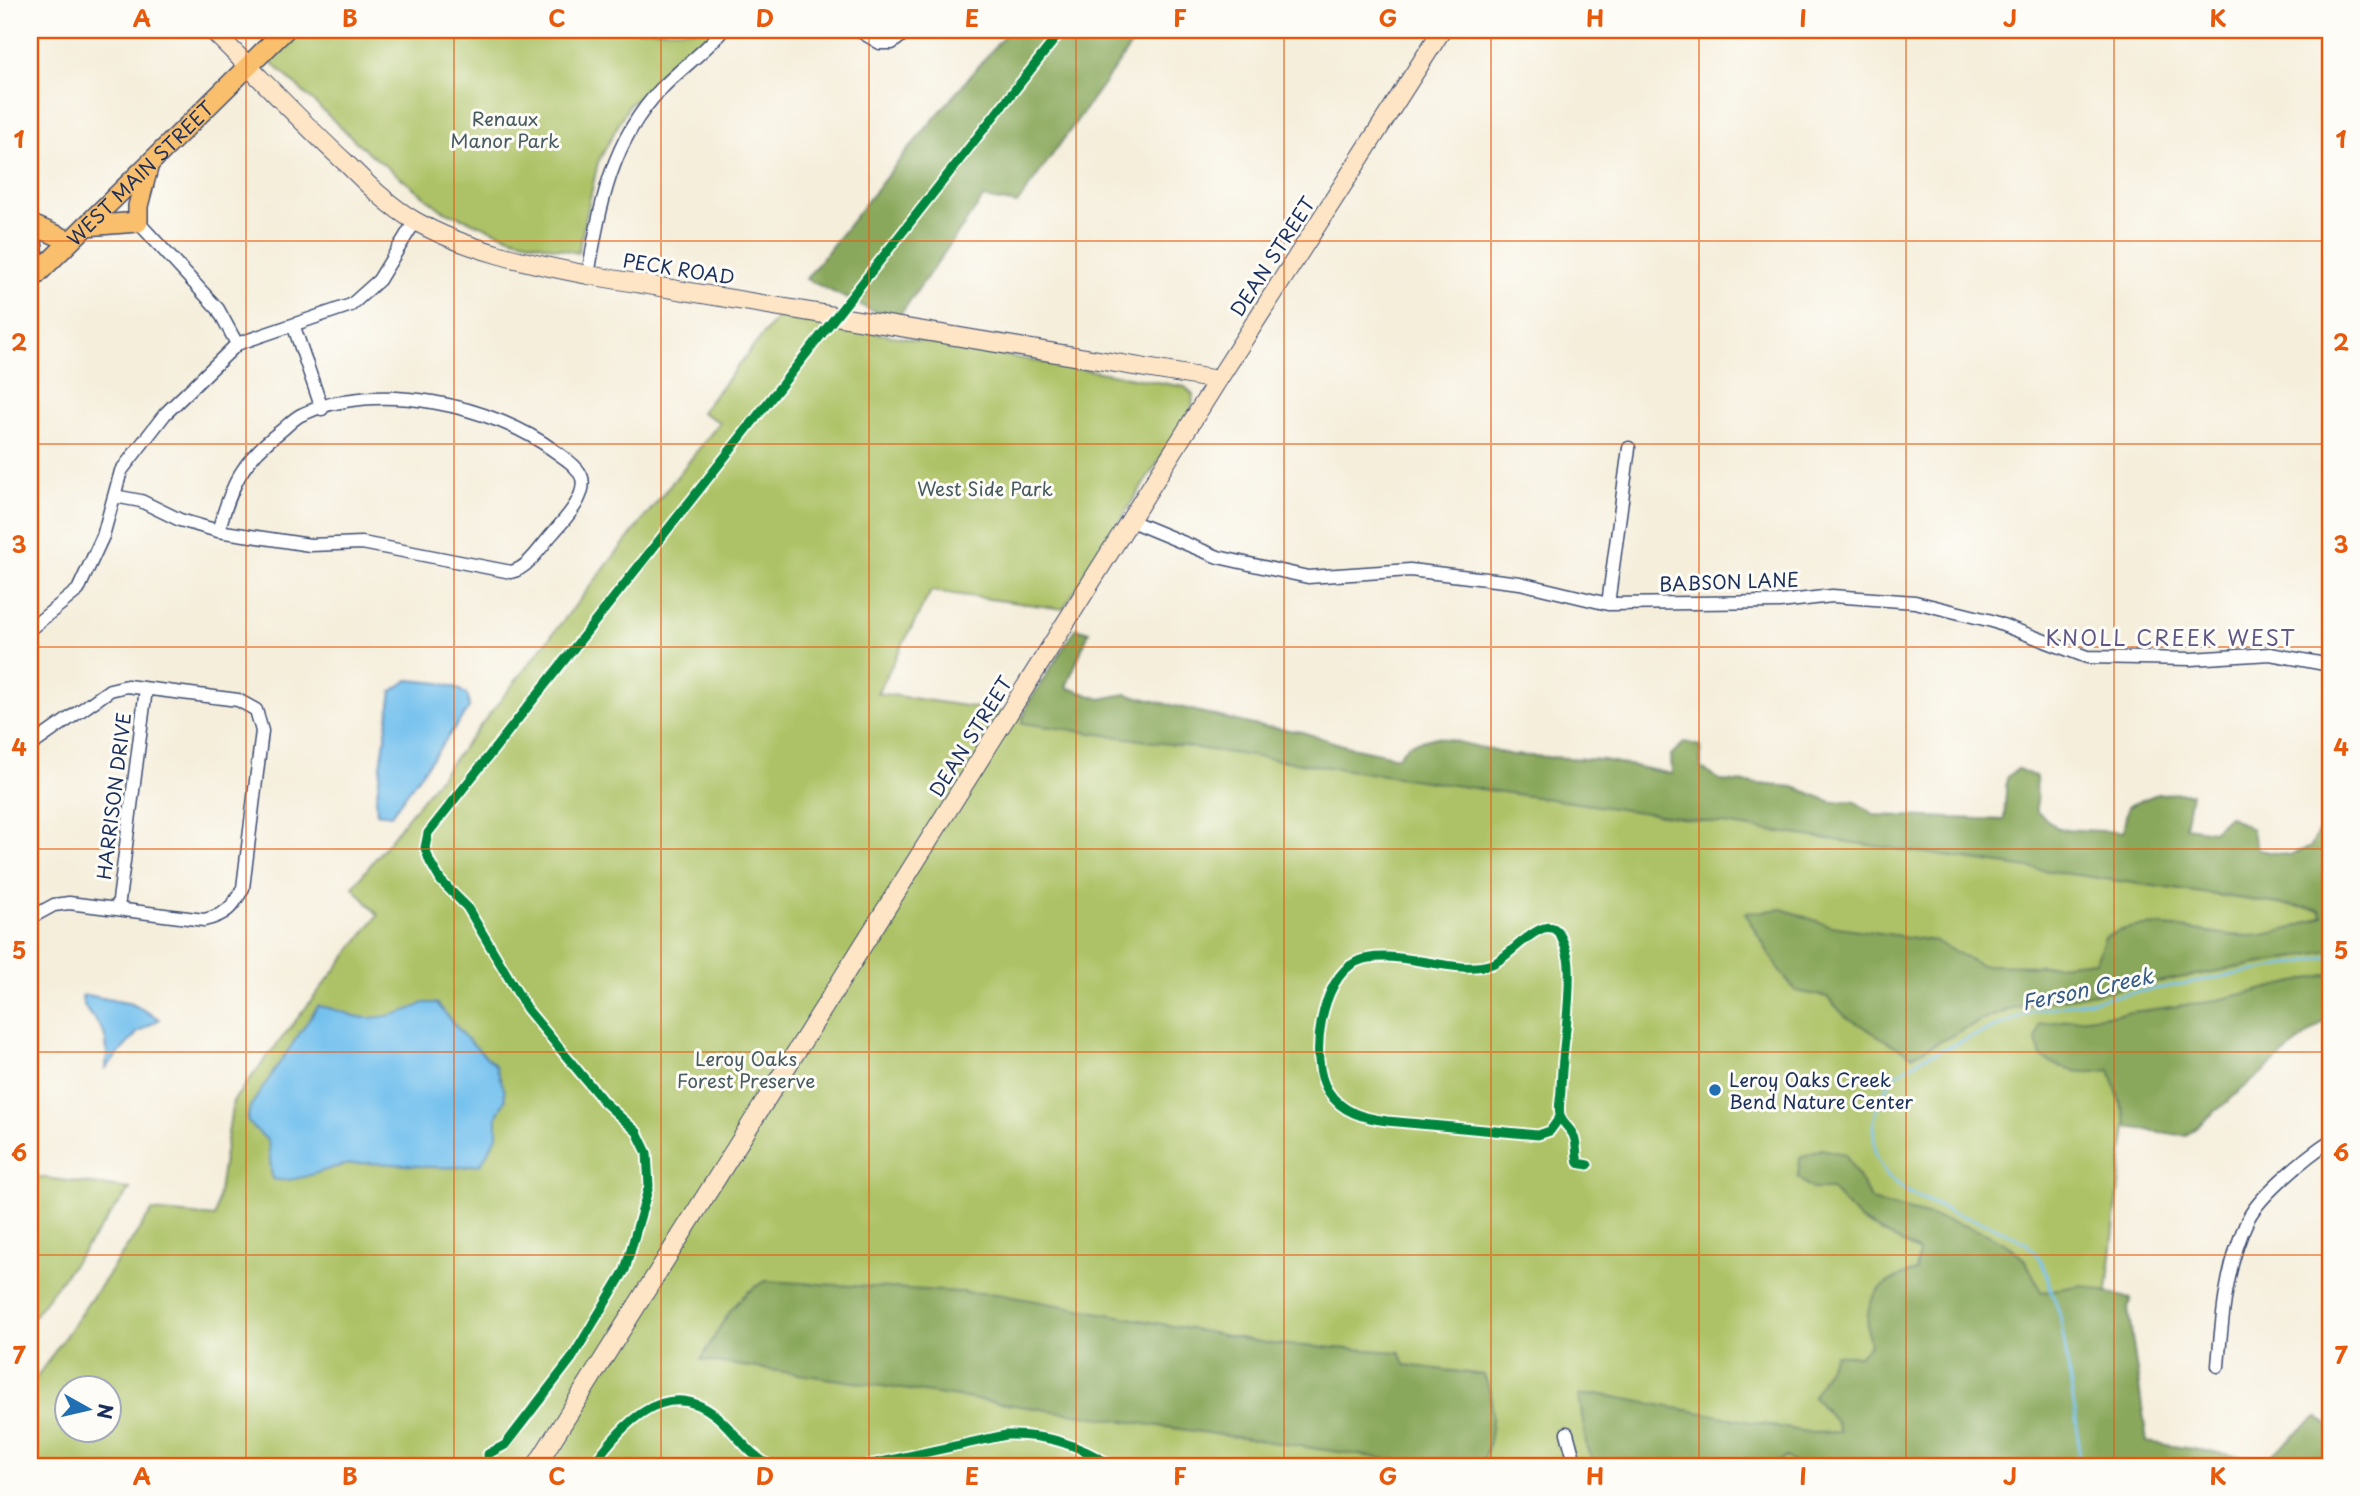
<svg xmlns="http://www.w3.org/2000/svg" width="2360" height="1496" viewBox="0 0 2360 1496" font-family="'Playpen Sans',sans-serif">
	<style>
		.green { fill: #adc266; stroke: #647862; stroke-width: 2; fill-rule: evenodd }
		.forest { fill: #8aa85b; stroke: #526c5c; stroke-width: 2 }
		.water { fill: #74c1ee; stroke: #4878a6; stroke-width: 2 }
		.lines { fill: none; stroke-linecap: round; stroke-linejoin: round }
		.stream { stroke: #74c1ee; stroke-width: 2.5 }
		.street-casing { stroke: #3c4c71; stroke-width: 15 }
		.secondary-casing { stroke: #3c4c71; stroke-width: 20 }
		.primary-casing { stroke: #3c4c71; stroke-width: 22 }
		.street { stroke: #fff; stroke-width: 12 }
		.secondary { stroke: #fde5c5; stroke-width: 18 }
		.primary { stroke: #f9bf6d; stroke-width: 19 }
		.cycleway-casing { stroke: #fdfcf7; stroke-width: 13 }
		.cycleway { stroke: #00873e; stroke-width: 9 }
		.grid { fill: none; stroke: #e8590c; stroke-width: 2; stroke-opacity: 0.55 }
		.poi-dot { fill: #1f6fb2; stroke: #fdfcf7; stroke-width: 2.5 }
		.labels { text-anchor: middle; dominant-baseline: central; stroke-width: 6; stroke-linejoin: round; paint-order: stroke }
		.park-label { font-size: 19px; fill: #475b60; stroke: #fdfcf7 }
		.street-label { font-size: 19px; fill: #1b2f5e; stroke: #fdfcf7 }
		.poi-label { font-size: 19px; fill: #1b2f5e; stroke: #fdfcf7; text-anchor: start }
		.neighbourhood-label { font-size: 21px; letter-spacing: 2px; fill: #5f5787; stroke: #fdfcf7 }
		.water-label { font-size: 21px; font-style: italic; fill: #365b89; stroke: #fdfcf7 }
		.neatline { fill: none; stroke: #e8590c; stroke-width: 2.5 }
		.grid-label { font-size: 23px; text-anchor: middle; font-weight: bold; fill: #e8590c }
	</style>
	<rect width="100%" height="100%" fill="#fdfcf7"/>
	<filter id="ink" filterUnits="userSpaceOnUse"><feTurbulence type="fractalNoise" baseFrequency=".0143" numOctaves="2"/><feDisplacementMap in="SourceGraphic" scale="14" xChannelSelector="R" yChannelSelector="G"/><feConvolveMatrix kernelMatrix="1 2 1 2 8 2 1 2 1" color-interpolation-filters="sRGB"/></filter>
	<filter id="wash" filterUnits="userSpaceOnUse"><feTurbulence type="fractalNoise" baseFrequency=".00686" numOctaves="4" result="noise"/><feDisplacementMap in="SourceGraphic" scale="28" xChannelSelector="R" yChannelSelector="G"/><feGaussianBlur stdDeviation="1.57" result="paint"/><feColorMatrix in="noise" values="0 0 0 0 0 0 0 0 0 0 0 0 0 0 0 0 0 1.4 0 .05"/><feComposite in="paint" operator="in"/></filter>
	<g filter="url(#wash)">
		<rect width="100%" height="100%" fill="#f5eedb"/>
		<path class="green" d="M296 30H717L709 41 629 105 598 162 578 253 513 238 442 210 364 149 268 59Z
			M778 316 1185 387 1193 395 1192 409 1063 609 931 591 877 693 2330 907V983L2138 1019 2087 1466H30V1387L152 1211 215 1217 233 1101 378 915 353 887 720 422 701 412ZM66 1388H108V1430H66Z
			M30 1176 130 1189 30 1321Z"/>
		<path class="forest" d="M1009 30H1142L1017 204 983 198 895 322 806 279 902 157Z
			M1076 628 1089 632 1066 687 1100 699 1126 694 1253 725 1302 732 1346 746 1398 757 1409 744 1437 737 1512 755 1604 760 1672 774 1671 755 1685 742 1700 746 1701 768 1722 781 1794 787 1832 802 1854 801 1875 815 2004 820 2007 777 2018 769 2036 777 2037 812 2059 829 2123 832 2128 806 2157 794 2191 793 2185 827 2213 831 2229 816 2251 829 2258 850 2289 855 2311 847 2318 832H2330V951L2017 1007 1980 1021 1912 1056 1845 1016 1827 997 1796 991 1777 967 1745 913 1782 909 1831 926 1935 941 1980 965 2046 966 2096 961 2105 937C2154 911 2199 937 2250 936 2273 935 2302 926 2323 916L2320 910 1022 723 1027 705Z
			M2330 974V1016L2186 1136 2128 1127 2110 1070C2081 1075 2067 1072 2041 1057L2036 1040 2040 1024 2209 1002Z
			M1821 1149 1845 1154 1872 1201C1916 1214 1984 1223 2019 1254 2029 1264 2035 1279 2041 1292L2082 1285 2131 1299 2128 1308 2147 1442 2265 1460 2317 1417 2330 1426V1466H1798L1786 1457 1770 1466H1597L1587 1449 1579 1396 1598 1394 1813 1433 1840 1432 1836 1422 1813 1397 1835 1354 1859 1356 1870 1345C1861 1302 1875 1282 1916 1271L1919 1252 1860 1220 1831 1189H1812L1798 1177 1800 1158Z
			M766 1281 997 1294 1272 1344 1400 1352 1405 1365 1484 1375C1497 1407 1493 1434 1482 1466H1436L701 1360C719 1329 733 1296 766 1281Z"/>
		<path class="water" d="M408 680 440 683 457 688 468 696 469 708 391 815 377 813 376 800 392 691Z
			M87 995 132 1004 160 1019 138 1032 106 1068C107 1057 108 1045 104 1034 100 1021 81 1010 82 996Z
			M424 1003H437L463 1035 495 1065 504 1088 505 1100 497 1116V1136L481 1164C437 1174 395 1159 351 1164 325 1167 296 1185 272 1179L268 1141 247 1121 250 1107 318 1006C332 1008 342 1012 355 1016 374 1022 408 1012 424 1003Z"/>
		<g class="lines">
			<path class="stream" d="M2078 1466 2079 1439 2060 1315 2041 1260 2026 1243 1994 1226 1953 1213 1906 1191 1886 1174 1876 1155 1873 1126 1879 1100 1894 1076 1920 1059 2033 1011 2330 957"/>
		</g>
	</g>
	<g filter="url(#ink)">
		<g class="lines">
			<defs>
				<path id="street" d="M858 30 880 43H892L909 30
					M138 222 218 309 237 344
					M588 275C600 206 611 141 661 89 681 68 705 52 723 30
					M294 327 322 409
					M114 496 141 501 180 520 218 531 310 545 362 543 511 572C529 568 541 546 553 533 564 520 587 497 582 478 578 466 565 459 556 452 494 405 376 379 303 414 295 417 288 425 282 430 241 461 233 483 218 531
					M1131 521 1218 557 1308 577 1410 570 1520 583 1608 604 1780 602 1832 596 1915 602 1992 621 2087 657 2191 659 2270 654 2330 665
					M1608 604 1629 448
					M30 629 78 590 103 536 121 471 165 414 237 344 351 305 379 280 415 221
					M30 746 110 690 127 686 238 700 256 710 262 731 243 888C233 907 226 915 204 920L69 903 54 905 30 918
					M118 908 146 689
					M2218 1366C2222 1317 2226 1265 2248 1219 2260 1195 2307 1156 2330 1141
					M1567 1433 1576 1466"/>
				<path id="secondary" d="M212 30C257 74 299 120 345 162 366 183 389 206 415 221 466 250 531 264 588 275L1218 380
					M536 1466 1218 380 1442 30"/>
				<g id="primary">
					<path d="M30 224 36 275"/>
					<path d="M30 224 70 241"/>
					<path d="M86 226 138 222V206L148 168"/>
					<path id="s1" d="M30 281 285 30"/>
				</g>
			</defs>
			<use href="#street" class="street-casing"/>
			<use href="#secondary" class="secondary-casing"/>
			<use href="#primary" class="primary-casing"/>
			<use href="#street" class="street"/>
			<use href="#secondary" class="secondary"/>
			<use href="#primary" class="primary"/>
			<defs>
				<path id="cycleway" d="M1560 1117 1550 1131 1538 1135 1387 1121C1364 1118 1342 1113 1328 1091 1308 1061 1321 978 1356 962 1391 945 1454 977 1492 964 1509 959 1542 913 1558 932 1564 940 1569 958 1569 967 1571 1008 1562 1048 1561 1089 1561 1097 1558 1107 1560 1115 1561 1123 1572 1129 1574 1137 1577 1144 1576 1155 1578 1163L1588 1165
					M488 1466V1454L505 1445 572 1358 625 1270 649 1186 647 1153 637 1132 604 1102 527 1009 467 907 441 881 430 862 425 848 428 833 1062 30
					M592 1466C619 1428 664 1375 715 1415 735 1431 747 1454 771 1466
					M863 1466 1006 1435C1048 1434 1078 1445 1113 1466"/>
			</defs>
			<use href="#cycleway" class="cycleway-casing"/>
			<use href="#cycleway" class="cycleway"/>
		</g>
	</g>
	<path class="grid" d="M246 30V1466M454 30V1466M661 30V1466M869 30V1466M1076 30V1466M1284 30V1466M1491 30V1466M1699 30V1466M1906 30V1466M2114 30V1466M30 241H2330M30 444H2330M30 647H2330M30 849H2330M30 1052H2330M30 1255H2330"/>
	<circle class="poi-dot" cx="1715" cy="1090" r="7"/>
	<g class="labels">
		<g class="park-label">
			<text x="505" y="118">Renaux<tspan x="505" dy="22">Manor Park</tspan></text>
			<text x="985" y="488">West Side Park</text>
			<text x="746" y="1058">Leroy Oaks<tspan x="746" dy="22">Forest Preserve</tspan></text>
		</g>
		<g class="street-label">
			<text stroke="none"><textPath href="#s1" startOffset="154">WEST MAIN STREET</textPath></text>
			<text transform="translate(1272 256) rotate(-57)">DEAN STREET</text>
			<text transform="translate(679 268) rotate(9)">PECK ROAD</text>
			<text transform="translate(1729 581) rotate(-2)">BABSON LANE</text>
			<text transform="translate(970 736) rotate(-58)">DEAN STREET</text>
			<text transform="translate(113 796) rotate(-83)">HARRISON DRIVE</text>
		</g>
		<g class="poi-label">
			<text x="1729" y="1079">Leroy Oaks Creek<tspan x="1729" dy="22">Bend Nature Center</tspan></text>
		</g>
		<g class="neighbourhood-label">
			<text x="2171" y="637">KNOLL CREEK WEST</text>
		</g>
		<g class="water-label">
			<text transform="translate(2087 988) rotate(-12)">Ferson Creek</text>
		</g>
	</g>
	<rect width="2360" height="1496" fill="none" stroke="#fdfcf7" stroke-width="77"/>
	<g transform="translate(88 1409) rotate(98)"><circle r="33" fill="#fdfcf7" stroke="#a3aaba" stroke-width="2"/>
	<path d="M0-5L12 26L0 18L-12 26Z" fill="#1f6fb2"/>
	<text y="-10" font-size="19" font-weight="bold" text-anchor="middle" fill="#1b2f5e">N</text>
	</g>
	<rect x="38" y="38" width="2284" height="1420" class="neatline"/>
	<g class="grid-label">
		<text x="142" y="27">A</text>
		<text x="350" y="27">B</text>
		<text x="557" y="27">C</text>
		<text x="765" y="27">D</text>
		<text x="972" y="27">E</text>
		<text x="1180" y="27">F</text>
		<text x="1388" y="27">G</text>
		<text x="1595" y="27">H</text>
		<text x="1803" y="27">I</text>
		<text x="2010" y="27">J</text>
		<text x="2218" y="27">K</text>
		<text x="19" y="148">1</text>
		<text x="2341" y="148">1</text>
		<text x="19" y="351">2</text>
		<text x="2341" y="351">2</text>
		<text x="19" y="553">3</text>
		<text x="2341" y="553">3</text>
		<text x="19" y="756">4</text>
		<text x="2341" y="756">4</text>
		<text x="19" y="959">5</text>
		<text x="2341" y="959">5</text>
		<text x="19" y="1161">6</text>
		<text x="2341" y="1161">6</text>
		<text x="19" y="1364">7</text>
		<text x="2341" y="1364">7</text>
		<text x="142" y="1485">A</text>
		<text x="350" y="1485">B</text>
		<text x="557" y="1485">C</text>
		<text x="765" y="1485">D</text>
		<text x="972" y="1485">E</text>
		<text x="1180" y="1485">F</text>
		<text x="1388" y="1485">G</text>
		<text x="1595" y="1485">H</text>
		<text x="1803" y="1485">I</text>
		<text x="2010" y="1485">J</text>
		<text x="2218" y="1485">K</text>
	</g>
</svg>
